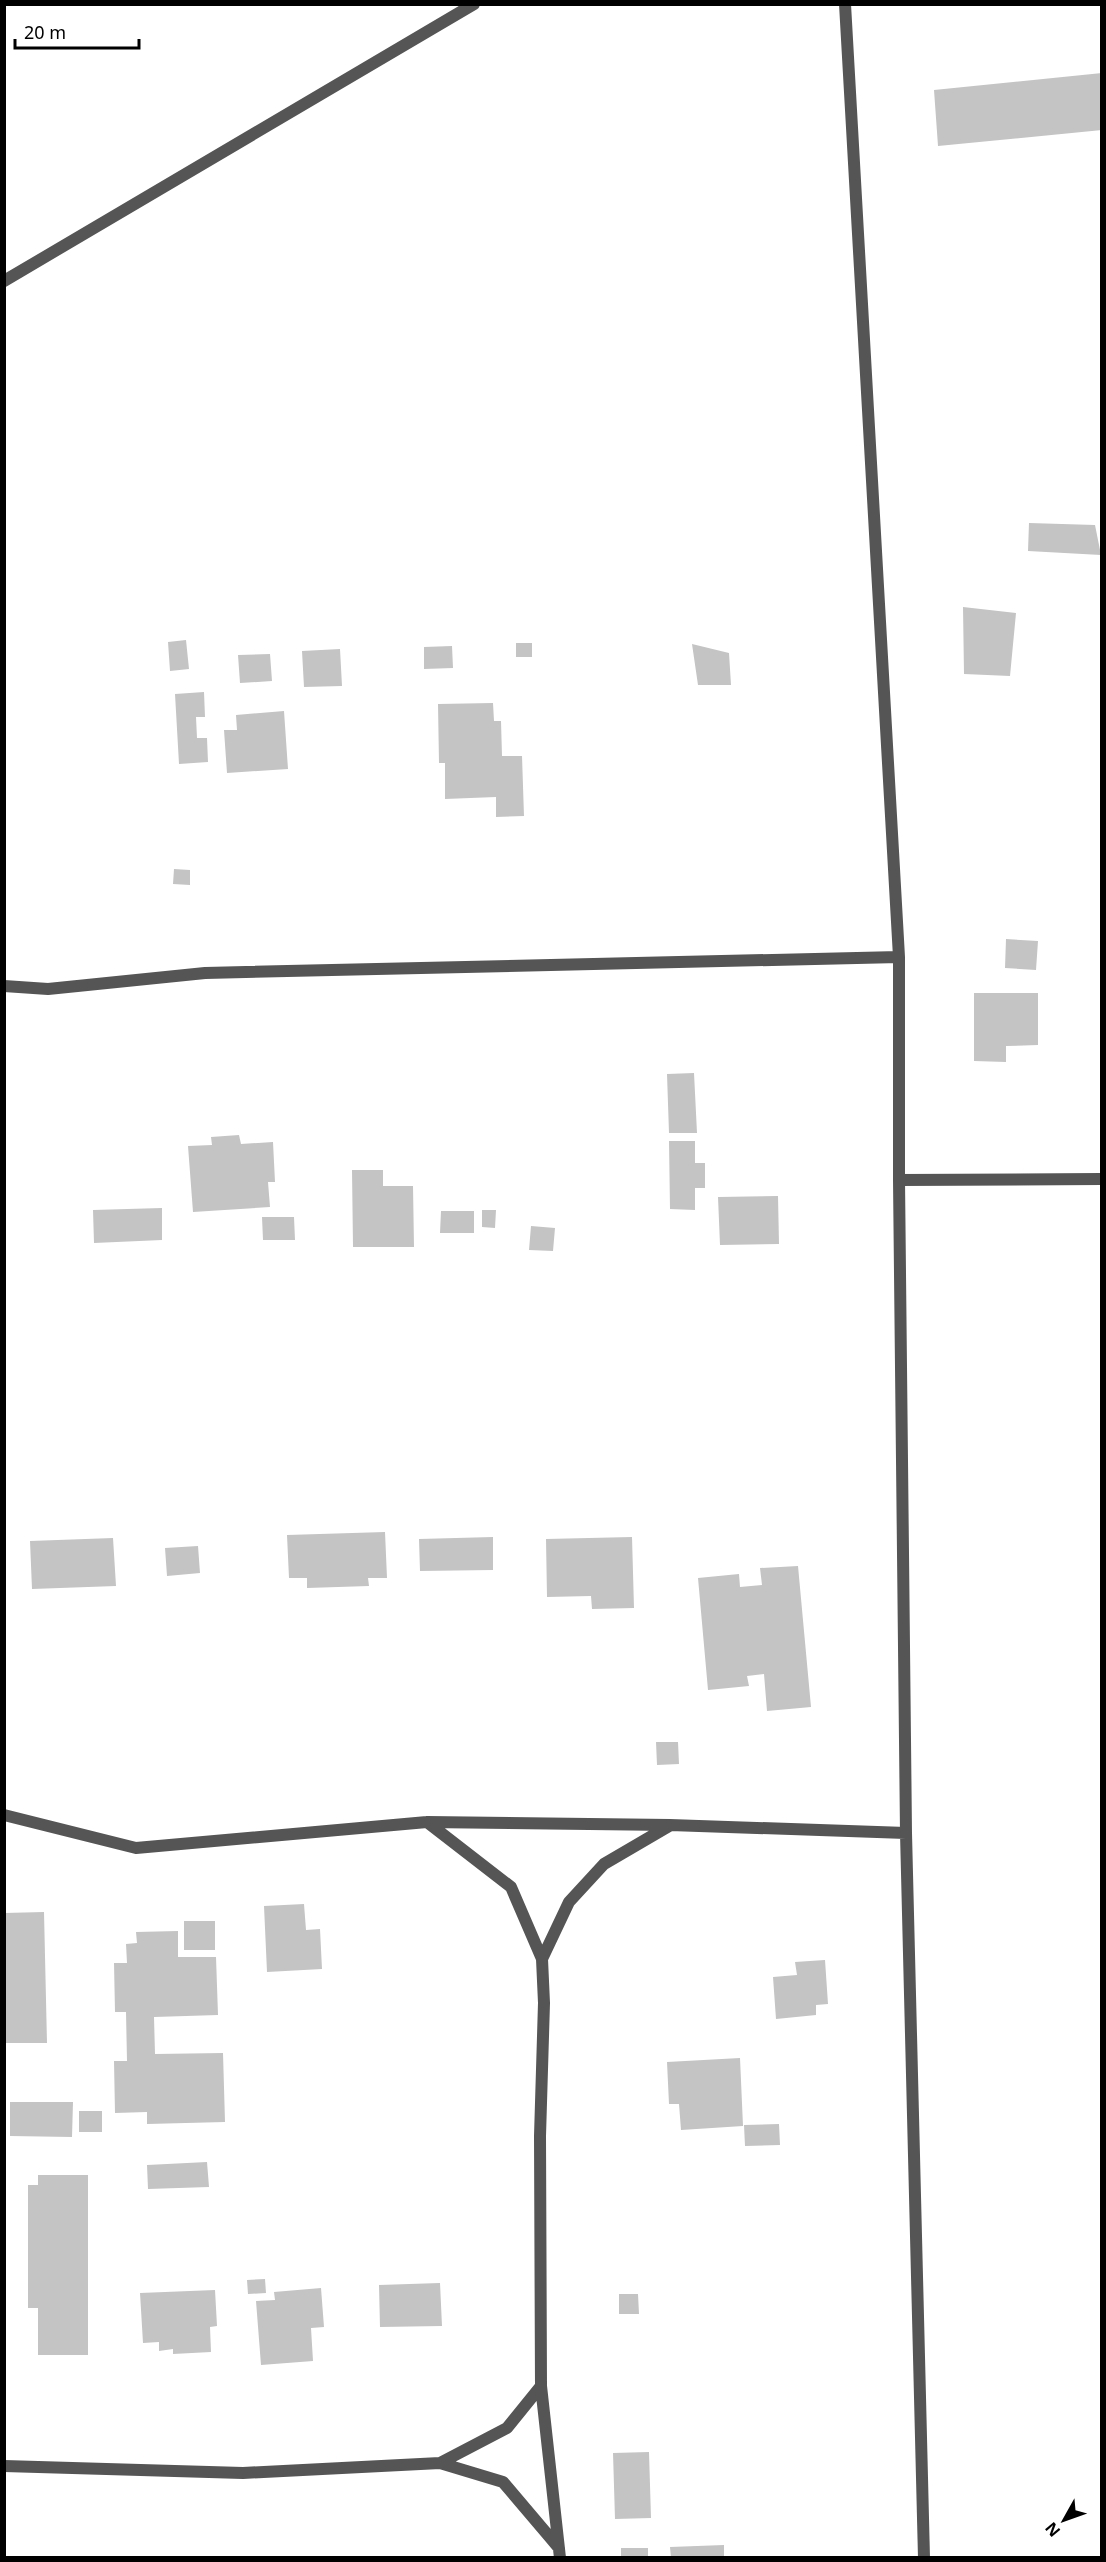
<svg xmlns="http://www.w3.org/2000/svg" width="1106" height="2562" viewBox="0 0 1106 2562" font-family="'Noto Sans',sans-serif">
	<style>
		.building { fill: #c4c4c4 }
		.lines { fill: none; stroke-linecap: round; stroke-linejoin: round }
		.street { stroke: #555; stroke-width: 12 }
	</style>
	<rect width="100%" height="100%" fill="#fff"/>
	<path class="building" d="M1102 73V130L938 146 934 90Z
		M1029 523 1095 525 1101 555 1028 551Z
		M963 607 1016 613 1010 676 964 674Z
		M186 640 189 669 170 671 168 642Z
		M516 643H532V657H516Z
		M692 644 729 653 731 685H698Z
		M452 646 453 668 424 669V647Z
		M340 649 342 686 304 687 302 651Z
		M270 654 272 681 240 683 238 655Z
		M204 692 205 717H196L197 738H207L208 762 179 764 175 694Z
		M493 703 494 721H501L502 756H522L524 816 496 817V797L445 799V763H439L438 704Z
		M284 711 288 769 227 773 224 730H237L236 715Z
		M174 869 190 870V885L173 884Z
		M1006 939 1038 941 1036 970 1005 968Z
		M974 993H1038V1045L1006 1046V1062L974 1061Z
		M694 1073 697 1133H669L667 1074Z
		M239 1135 241 1144 273 1142 275 1182H268L270 1207 193 1212 188 1146 212 1145 211 1137Z
		M669 1141H695V1163H705V1188H695V1210L670 1209Z
		M352 1170H383V1186H413L414 1247H353Z
		M778 1196 779 1244 720 1245 718 1197Z
		M162 1208V1240L94 1243 93 1210Z
		M482 1210H496L495 1228 482 1227Z
		M441 1211H474V1233H440Z
		M262 1217H294L295 1240H263Z
		M531 1226 555 1228 553 1251 529 1250Z
		M385 1532 387 1578H368L369 1586 307 1588V1578H289L287 1535Z
		M493 1537V1570L420 1571 419 1539Z
		M632 1537 634 1608 592 1609 591 1596 547 1597 546 1539Z
		M113 1538 116 1586 32 1589 30 1541Z
		M198 1546 200 1573 167 1576 165 1548Z
		M798 1566 811 1707 767 1711 764 1674 747 1676 749 1686 708 1690 698 1578 739 1574 740 1587 762 1585 760 1568Z
		M656 1742H678L679 1764 657 1765Z
		M304 1904 306 1930 320 1929 322 1969 267 1972 264 1906Z
		M44 1912 47 2043H4V1913Z
		M184 1921H215V1950H184Z
		M178 1931V1957H216L218 2015 154 2017 155 2054 223 2053 225 2122 147 2124V2112L115 2113 114 2061H127L126 2012H115L114 1963H127L126 1944 137 1943 136 1932Z
		M825 1960 828 2004 816 2005V2015L776 2019 773 1977 797 1975 795 1962Z
		M740 2058 743 2126 681 2130 679 2104H669L667 2062Z
		M10 2102H73L72 2137 10 2136Z
		M79 2111H102V2132H79Z
		M779 2124 780 2145 745 2146 744 2125Z
		M207 2162 209 2187 148 2189 147 2165Z
		M38 2175H88V2355H38V2308H28V2185H38Z
		M265 2279 266 2293 248 2294 247 2280Z
		M440 2283 442 2326 380 2327 379 2285Z
		M321 2288 324 2327 311 2328 313 2361 261 2365 256 2301 275 2300 274 2292Z
		M215 2290 217 2326 210 2327 211 2352 173 2354V2349L159 2351V2342L143 2343 140 2293Z
		M619 2294H638L639 2314H619Z
		M649 2452 651 2518 615 2519 613 2453Z
		M724 2545V2558H671L670 2547Z
		M621 2548H648V2558H621Z"/>
	<g class="lines">
		<path class="street" d="M845 4 899 957V1180L906 1833 924 2558
			M4 281 474 4
			M4 986 48 989 205 973 899 957
			M899 1180 1102 1179
			M4 1815 136 1848 427 1822 670 1825 906 1833
			M427 1822 511 1887 542 1959
			M440 2463 507 2428 541 2386
			M4 2466 243 2473 440 2463 503 2482 559 2548
			M560 2558 541 2386 540 2136 544 2003 542 1959 569 1902 604 1864 669 1826"/>
	</g>
	<rect width="1106" height="2562" fill="none" stroke="#000000" stroke-width="12"/>
	<g transform="translate(1064 2520) rotate(230)" stroke="#ffffff" stroke-width="4.5" paint-order="stroke">
	<path d="M0-4.5L10 22L0 15L-10 22Z" fill="#000000"/>
	<text y="-9" font-size="16" font-weight="bold" text-anchor="middle" fill="#000000">N</text>
	</g>
	<path d="M15 39v9h124v-9" fill="none" stroke="#000000" stroke-width="3"/>
	<text x="24" y="39" font-size="18" fill="#000000" stroke="#ffffff" stroke-width="4.5" paint-order="stroke">20 m</text>
</svg>
